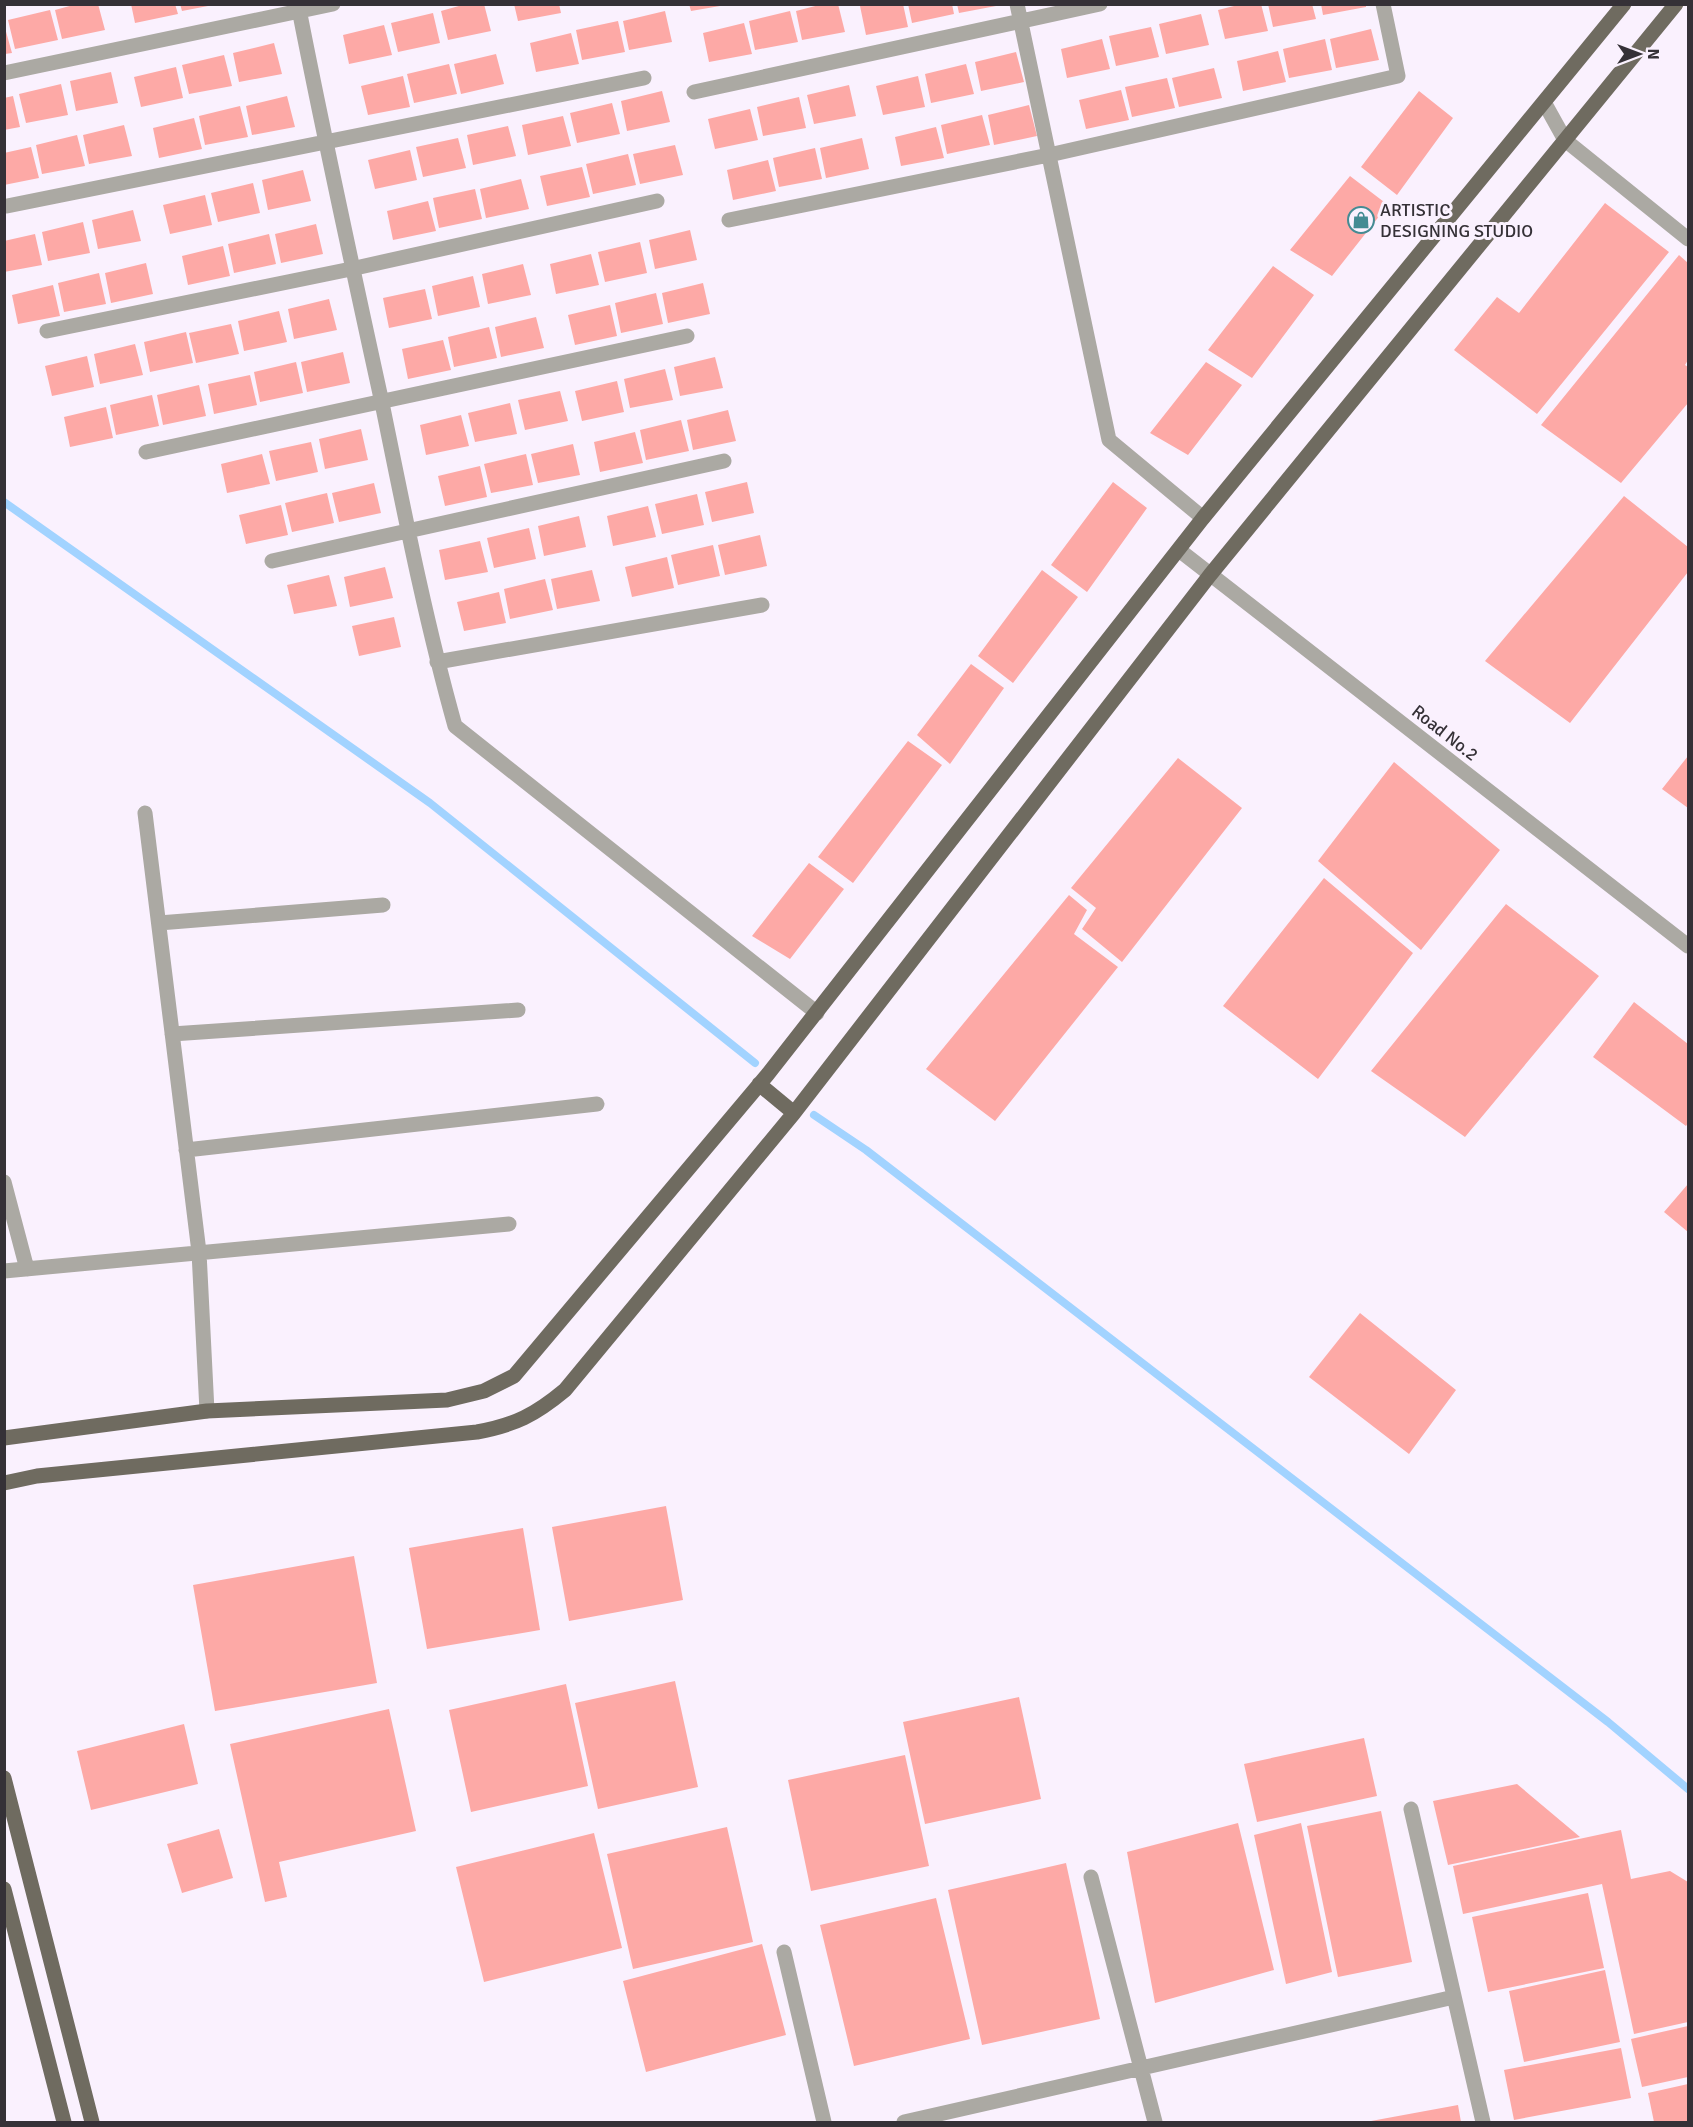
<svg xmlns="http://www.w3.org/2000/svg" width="1693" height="2127" viewBox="0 0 1693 2127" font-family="Signika,sans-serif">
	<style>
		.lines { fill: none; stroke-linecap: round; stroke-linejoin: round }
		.stream { stroke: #a2d3ff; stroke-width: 8 }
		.building { fill: #fda9a6 }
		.minor { stroke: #aba9a3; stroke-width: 15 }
		.major { stroke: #6f6b60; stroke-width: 15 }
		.labels { text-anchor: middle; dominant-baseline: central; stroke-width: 6; stroke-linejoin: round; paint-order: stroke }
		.poi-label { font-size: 18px; fill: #353137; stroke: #faf1fe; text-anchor: start }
		.street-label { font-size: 18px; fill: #353137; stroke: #faf1fe }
	</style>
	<rect width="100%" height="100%" fill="#faf1fe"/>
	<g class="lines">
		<path class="stream" d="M4 502 430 803 755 1063
			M814 1115 866 1150 1608 1722 1688 1789"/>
	</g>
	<path class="building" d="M77 4H98L105 30 62 39 55 10Z
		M131 4H175L178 14 135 23Z
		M180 4H208V6L182 11Z
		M466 4H484L491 31 448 40 441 11Z
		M514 4H559L561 13 518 21Z
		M689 4H720V6L691 11Z
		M823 4H838L845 32 802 40 796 11Z
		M865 4H903L908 27 866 35 860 6Z
		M908 4H952L954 14 912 23Z
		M957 4H996V6L959 13Z
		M1242 4H1261L1268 31 1225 39 1218 10Z
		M1268 4H1312L1316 19 1273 27Z
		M1321 4H1366V7L1323 15Z
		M50 10 58 40 15 49 8 20Z
		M665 11 672 42 629 50 623 21Z
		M790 11 798 42 755 50 749 21Z
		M433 13 440 43 398 52 391 23Z
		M1201 14 1209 45 1166 54 1159 24Z
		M618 21 625 52 582 60 576 30Z
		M744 23 752 54 709 62 703 33Z
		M384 25 392 55 349 64 343 35Z
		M1151 27 1159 57 1116 66 1109 36Z
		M5 28 12 53 5 54Z
		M1371 29 1379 60 1336 68 1330 39Z
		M571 33 579 64 536 72 530 43Z
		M1102 39 1110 69 1067 78 1061 49Z
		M1325 39 1332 70 1289 78 1283 49Z
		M274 43 282 74 239 82 233 53Z
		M1278 51 1286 82 1243 91 1237 61Z
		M1016 52 1024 82 981 91 975 62Z
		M496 54 504 84 461 94 454 64Z
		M224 55 232 86 189 94 182 65Z
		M449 64 457 94 414 103 407 74Z
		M966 64 974 94 931 103 925 74Z
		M176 67 183 98 141 107 134 77Z
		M1214 68 1222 98 1179 107 1172 78Z
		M111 72 118 103 76 111 70 81Z
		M403 76 410 107 368 115 361 86Z
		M918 76 925 107 883 115 876 86Z
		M1167 78 1175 108 1132 117 1125 87Z
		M61 84 68 115 26 123 19 94Z
		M849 85 856 116 814 124 807 95Z
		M1121 90 1129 120 1086 129 1079 100Z
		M662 91 670 122 627 131 621 101Z
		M1419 91 1453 118 1397 195 1361 167Z
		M13 96 20 127 4 130V98Z
		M287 96 295 127 252 135 246 106Z
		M799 97 806 128 763 136 757 107Z
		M612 103 620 134 577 143 570 113Z
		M1029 105 1037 136 994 145 988 115Z
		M240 106 248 137 205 145 199 116Z
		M750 109 758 140 715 149 708 119Z
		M982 115 990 145 947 154 941 125Z
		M563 116 571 146 528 155 522 125Z
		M194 118 202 149 159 158 153 128Z
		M124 125 132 156 89 164 83 135Z
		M508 126 516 156 473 165 467 135Z
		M936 127 944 158 901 166 895 137Z
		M77 135 85 166 42 174 36 145Z
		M458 138 466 168 423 177 416 147Z
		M862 138 869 169 826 178 820 148Z
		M675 145 683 175 640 184 633 154Z
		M31 147 39 178 4 185V153Z
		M815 148 822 179 779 187 773 158Z
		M410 150 417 180 375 189 368 160Z
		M628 154 636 185 593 194 586 164Z
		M768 160 776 191 733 200 727 170Z
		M582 167 590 197 547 206 540 176Z
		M303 170 311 201 268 210 262 180Z
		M1350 176 1388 205 1332 276 1290 250Z
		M521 179 529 209 486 218 480 189Z
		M253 183 260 213 218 222 211 193Z
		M475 189 482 219 439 228 433 198Z
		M205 195 212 225 170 234 163 205Z
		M428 201 436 231 393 240 387 211Z
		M1605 203 1669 252 1537 414 1454 350 1497 297 1519 313Z
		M133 210 141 241 98 249 92 220Z
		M83 222 90 253 48 261 42 232Z
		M316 224 323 254 281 263 275 234Z
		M690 230 697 260 655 269 649 240Z
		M35 234 42 265 4 272V241Z
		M269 234 276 264 234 273 228 244Z
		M640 242 647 273 605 282 598 252Z
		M223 246 230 276 188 285 182 256Z
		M591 254 599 285 556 294 550 264Z
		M1679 255 1688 263V360L1685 365 1688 367V403L1621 483 1541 425Z
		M146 263 153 294 111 303 105 273Z
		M523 264 531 295 488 304 482 274Z
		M1273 266 1314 295 1252 378 1208 350Z
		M99 273 106 304 64 312 58 283Z
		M473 276 480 307 438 316 432 286Z
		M703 283 710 314 668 323 662 293Z
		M53 285 60 316 18 324 12 295Z
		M425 289 432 319 389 328 383 298Z
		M656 293 663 324 621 333 615 303Z
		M329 299 337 330 294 339 288 309Z
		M610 305 617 336 575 345 568 315Z
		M279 311 287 342 244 351 238 321Z
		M536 317 544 348 501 357 495 327Z
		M231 324 239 354 196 363 189 333Z
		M489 327 497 358 454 367 448 337Z
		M186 332 193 363 150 372 144 342Z
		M443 340 451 370 408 379 402 349Z
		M135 344 143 375 100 384 94 354Z
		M343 352 350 383 307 392 301 362Z
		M87 356 94 387 52 396 45 366Z
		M715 357 723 388 680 396 674 367Z
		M296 362 303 393 260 402 254 372Z
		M1206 362 1242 385 1188 455 1150 433Z
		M665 369 673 400 630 408 624 379Z
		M250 375 257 405 214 414 208 384Z
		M617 381 624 412 582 421 575 391Z
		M199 385 206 416 163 425 157 395Z
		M560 391 568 421 525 430 518 400Z
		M152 395 159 426 116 435 110 405Z
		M510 403 517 434 475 442 468 413Z
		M106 407 113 438 70 447 64 417Z
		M728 410 736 441 693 450 687 420Z
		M461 415 469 446 426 455 420 425Z
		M681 420 689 451 646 460 640 430Z
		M361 429 368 460 325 469 319 439Z
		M635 432 643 463 600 472 594 442Z
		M311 442 318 472 276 481 269 451Z
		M573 444 580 475 538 483 531 454Z
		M262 454 270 484 227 493 221 464Z
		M526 454 533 485 491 493 484 464Z
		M480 466 487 497 445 506 438 476Z
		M747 482 754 513 712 522 705 492Z
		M1113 482 1147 508 1087 592 1051 565Z
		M374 483 381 513 339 522 332 493Z
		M327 493 334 523 292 532 285 503Z
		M697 494 704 525 662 534 655 504Z
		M1624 496 1688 547V572L1570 723 1485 661Z
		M281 505 288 535 246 544 239 515Z
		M648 506 656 537 613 546 607 516Z
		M579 516 586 547 544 556 538 526Z
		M529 528 536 559 494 568 487 538Z
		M760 535 767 566 725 575 718 545Z
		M480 541 488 572 445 580 439 550Z
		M713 545 720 576 678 585 671 555Z
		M667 557 674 588 632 597 625 567Z
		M385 567 393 598 350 607 344 577Z
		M592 570 600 601 557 609 551 579Z
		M1042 570 1078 597 1013 683 978 656Z
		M329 575 337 606 294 614 287 585Z
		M545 579 553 610 510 619 504 589Z
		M499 592 506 623 464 631 457 602Z
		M394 617 401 647 359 656 352 626Z
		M971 664 1004 688 950 764 917 735Z
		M908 741 942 765 853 883 818 857Z
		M1688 756V808L1662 789Z
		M1178 758 1242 808 1122 962 1082 929 1096 908 1071 888Z
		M1394 762 1500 850 1421 950 1318 861Z
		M809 863 844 889 790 959 752 936Z
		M1324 878 1413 953 1318 1079 1223 1006Z
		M1069 895 1087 910 1074 934 1118 967 995 1121 926 1069Z
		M1506 904 1599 976 1465 1137 1371 1071Z
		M1634 1002 1688 1044V1123L1686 1126 1593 1057Z
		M1688 1184V1232L1664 1212Z
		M1360 1313 1456 1390 1409 1454 1309 1377Z
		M666 1506 683 1600 569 1621 552 1527Z
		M523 1528 540 1630 427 1649 409 1548Z
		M354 1556 377 1683 215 1711 193 1585Z
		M675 1681 698 1787 598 1809 575 1703Z
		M566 1684 588 1786 471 1812 449 1710Z
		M1019 1697 1041 1799 925 1824 903 1722Z
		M389 1709 416 1831 279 1862 287 1897 265 1902 230 1744Z
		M184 1724 198 1784 91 1810 77 1751Z
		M1364 1738 1377 1796 1257 1822 1244 1764Z
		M905 1755 929 1866 811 1891 788 1780Z
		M1517 1784 1580 1837 1448 1865 1433 1801Z
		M1381 1811 1412 1962 1338 1977 1307 1826Z
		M1238 1823 1274 1970 1155 2003 1127 1852Z
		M1301 1823 1332 1972 1286 1984 1254 1835Z
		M727 1827 753 1942 633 1969 607 1854Z
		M219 1829 233 1878 182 1893 167 1844Z
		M1621 1830 1631 1879 1670 1871 1688 1882V2022L1634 2034 1602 1884 1463 1914 1453 1866Z
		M594 1833 622 1948 484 1982 456 1867Z
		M1066 1863 1100 2019 982 2045 948 1890Z
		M1588 1893 1604 1968 1488 1992 1472 1917Z
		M936 1898 970 2039 854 2066 820 1925Z
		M762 1944 786 2035 646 2072 623 1981Z
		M1605 1970 1620 2042 1524 2062 1509 1991Z
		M1688 2026V2077L1642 2087 1631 2039Z
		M1621 2048 1631 2098 1514 2120 1504 2070Z
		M1688 2084V2122H1654L1648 2093Z
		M1458 2105 1461 2122H1371V2121Z"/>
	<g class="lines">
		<path class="minor" d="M298 4C324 138 353 270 382 403 404 511 425 619 455 726L817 1013
			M1017 4 1109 440 1203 518
			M4 73 333 4
			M694 92 1100 4
			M1545 104 1565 140 1688 239
			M7 206 644 78
			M729 220 1049 155 1398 76 1383 4
			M47 331 351 269 657 201
			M146 452 687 336
			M1179 550 1688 946
			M272 561 724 461
			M437 662 762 605
			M145 813 199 1252 207 1411
			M159 923 383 905
			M172 1034 518 1010
			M186 1150 597 1104
			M4 1182 27 1269
			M4 1271 509 1224
			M1411 1809 1483 2122
			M1091 1877 1155 2122
			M784 1952 824 2122
			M904 2122 1454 1997"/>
		<path class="major" d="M759 1084 794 1113
			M4 1438 207 1411 447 1400 484 1391 514 1376 768 1074 1203 518 1624 4
			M4 1483 37 1476 477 1432C515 1425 535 1415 565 1390L794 1113 1210 575 1676 4
			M4 1778 92 2122
			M4 1889 64 2122"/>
	</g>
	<defs>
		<symbol id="shop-ring" viewBox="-11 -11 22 22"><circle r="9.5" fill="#faf1fe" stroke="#448b93" stroke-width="1.5"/><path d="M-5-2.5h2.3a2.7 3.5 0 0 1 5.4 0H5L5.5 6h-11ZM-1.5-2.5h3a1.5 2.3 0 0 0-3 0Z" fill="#448b93"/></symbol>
	</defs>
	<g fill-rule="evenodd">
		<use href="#shop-ring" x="1346" y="205" width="30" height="30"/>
	</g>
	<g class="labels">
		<g class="poi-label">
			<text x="1380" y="210">ARTISTIC<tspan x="1380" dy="21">DESIGNING STUDIO</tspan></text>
		</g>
		<g class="street-label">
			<text transform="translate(1445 733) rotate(38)">Road No.2</text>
		</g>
	</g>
	<rect width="1693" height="2127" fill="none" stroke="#353137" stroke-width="12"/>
	<g transform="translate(1639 54) rotate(90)" stroke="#faf1fe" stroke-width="4.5" paint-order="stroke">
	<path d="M0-4.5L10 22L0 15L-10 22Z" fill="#353137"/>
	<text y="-9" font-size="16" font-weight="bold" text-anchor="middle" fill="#353137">N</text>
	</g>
</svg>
